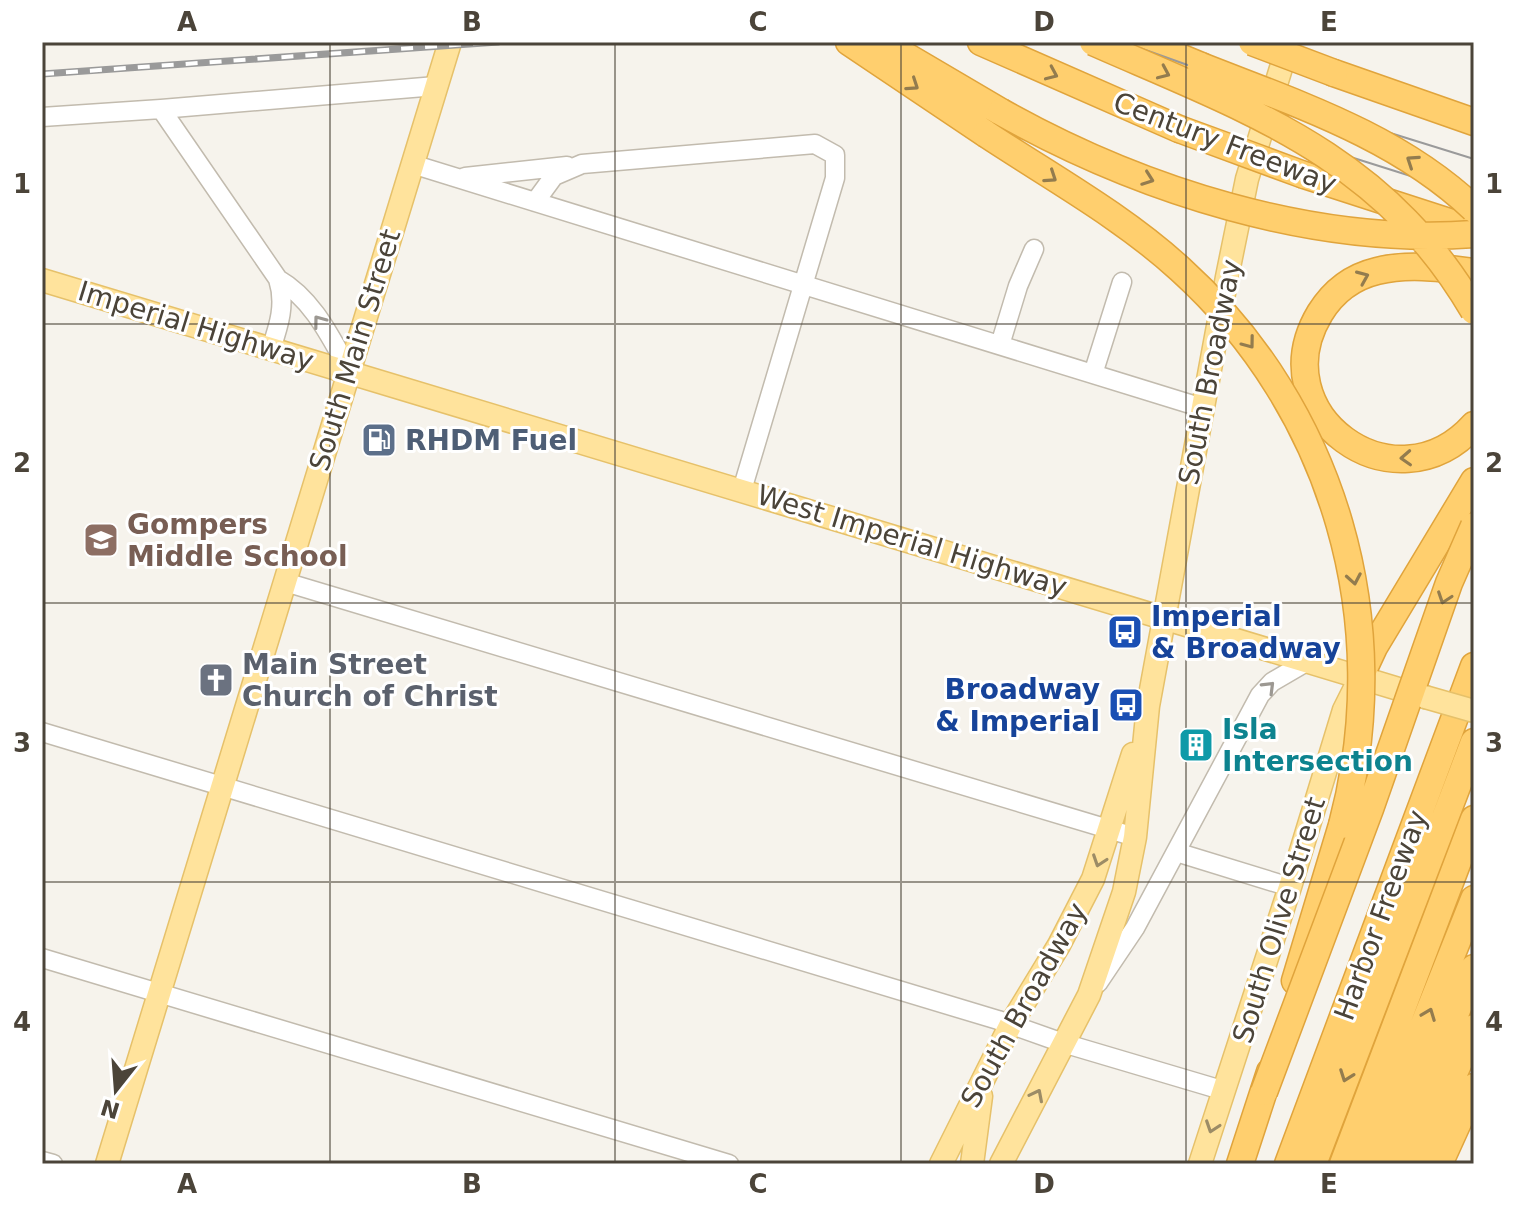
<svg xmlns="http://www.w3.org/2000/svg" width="1516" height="1206" viewBox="0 0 1516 1206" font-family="'DejaVu Sans',sans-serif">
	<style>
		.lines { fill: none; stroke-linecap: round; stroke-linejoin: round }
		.minor-casing { stroke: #c2bbae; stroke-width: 21 }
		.major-casing { stroke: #e6c16a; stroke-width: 25 }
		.highway-casing { stroke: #e0a43c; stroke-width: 29 }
		.minor { stroke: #fff; stroke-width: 18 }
		.major { stroke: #ffe39c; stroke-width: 22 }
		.highway { stroke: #ffcf6e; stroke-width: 26 }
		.tram { stroke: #9a9a9a; stroke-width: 2 }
		.rail-casing { stroke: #9a9a9a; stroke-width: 7 }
		.rail { stroke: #fff; stroke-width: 4; stroke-dasharray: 12; stroke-linecap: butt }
		.major-bridge-casing { stroke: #e6c16a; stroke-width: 25; stroke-linecap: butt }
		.highway-bridge-casing { stroke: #e0a43c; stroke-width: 29; stroke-linecap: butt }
		.major-bridge { stroke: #ffe39c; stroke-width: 22 }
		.highway-bridge { stroke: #ffcf6e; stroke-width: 26 }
		.oneway { stroke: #937c4e }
		.oneway2 { stroke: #9c9892 }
		.oneway3 { stroke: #9c8c66 }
		.grid { fill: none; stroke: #4b4439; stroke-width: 2; stroke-opacity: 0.55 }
		.labels { text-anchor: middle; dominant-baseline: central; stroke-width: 6; stroke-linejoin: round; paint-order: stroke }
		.street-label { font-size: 28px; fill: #4b4439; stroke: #fff }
		.service-label { font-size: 28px; font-weight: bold; fill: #4e5e75; stroke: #fff; text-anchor: start }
		.education-label { font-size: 28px; font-weight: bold; fill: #785e54; stroke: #fff; text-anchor: start }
		.transit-label { font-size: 28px; font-weight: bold; fill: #164399; stroke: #fff; text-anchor: start }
		.worship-label { font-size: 28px; font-weight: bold; fill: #5b616d; stroke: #fff; text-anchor: start }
		.culture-label { font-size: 28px; font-weight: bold; fill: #0d838f; stroke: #fff; text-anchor: start }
		.neatline { fill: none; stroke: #4b4439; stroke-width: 3 }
		.grid-label { font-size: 26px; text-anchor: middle; font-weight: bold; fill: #4b4439 }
	</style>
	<rect width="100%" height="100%" fill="#f6f3ec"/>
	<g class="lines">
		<defs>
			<path id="minor" d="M161 109 278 279C286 304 279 325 271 349
				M42 117 161 109 436 86
				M412 164 1203 408
				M465 177 567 166
				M535 202 554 176 582 164 815 144 835 155V178L742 490
				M278 279C313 299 331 338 350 372
				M1000 345 1018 286 1034 249
				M1093 374 1122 282
				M285 582 1135 837
				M42 732 998 1020 1063 1043 1225 1091
				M1176 852 1290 887
				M42 958 729 1164
				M1098 983 1135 928 1260 695 1272 682 1308 661
				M42 1161 53 1164"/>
			<path id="major" d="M42 280 1425 697
				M107 1164 450 42
				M941 1164 1011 1024 1059 945 1093 879 1133 754
				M972 1164 981 1096
				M1001 1164 1089 995 1124 892 1135 837 1148 706 1227 277 1247 179 1289 42
				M1200 1164 1290 887 1344 710 1360 678"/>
			<path id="highway" d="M849 42 986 134
				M882 42 1001 112
				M981 42 1179 129
				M1143 42 1201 66
				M1334 73 1474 122
				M1304 175 1474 230
				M1474 272C1442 268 1408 263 1377 271 1352 277 1333 292 1320 313 1259 414 1395 513 1474 425
				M1360 677 1374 647 1474 481
				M1295 981 1342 825
				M1240 1164 1270 1072
				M1288 1164 1474 666
				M1313 1164 1474 742
				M1343 1164 1474 819
				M1368 1164 1474 899
				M1394 1164 1474 968
				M1414 1164 1474 1028
				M1439 1164 1474 1087"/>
		</defs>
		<use href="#minor" class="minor-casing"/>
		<use href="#major" class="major-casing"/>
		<use href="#highway" class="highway-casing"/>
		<use href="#minor" class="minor"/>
		<use href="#major" class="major"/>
		<use href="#highway" class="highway"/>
		<path class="tram" d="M1078 42 1258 123 1341 154 1474 196
			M1123 42 1297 104 1474 159"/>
		<defs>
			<path id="rail" d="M42 74 498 42"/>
		</defs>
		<use href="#rail" class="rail-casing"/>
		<use href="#rail" class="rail"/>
		<defs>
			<path id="major-bridge" d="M1425 697 1474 711"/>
			<path id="highway-bridge" d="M1093 42C1248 110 1383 155 1474 311
				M1252 42 1334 73
				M1201 66C1297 104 1397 136 1474 209
				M1001 112C1140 190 1314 246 1474 234
				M1179 129 1304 175
				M986 134C1051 177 1122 216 1180 269 1335 409 1396 623 1342 825
				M1264 1092 1370 809 1449 583 1474 526"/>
		</defs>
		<use href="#major-bridge" class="major-bridge-casing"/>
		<use href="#highway-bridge" class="highway-bridge-casing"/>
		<use href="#major-bridge" class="major-bridge"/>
		<use href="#highway-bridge" class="highway-bridge"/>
	</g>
	<defs><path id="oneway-chevron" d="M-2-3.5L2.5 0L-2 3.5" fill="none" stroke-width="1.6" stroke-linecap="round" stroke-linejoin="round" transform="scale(2)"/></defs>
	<g class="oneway">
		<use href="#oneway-chevron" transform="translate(1164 73) rotate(24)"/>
		<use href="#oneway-chevron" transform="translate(1052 74) rotate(24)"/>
		<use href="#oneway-chevron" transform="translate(913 85) rotate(34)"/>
		<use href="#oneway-chevron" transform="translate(1412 161) rotate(-146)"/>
		<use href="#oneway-chevron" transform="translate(1051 177) rotate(34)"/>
		<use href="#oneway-chevron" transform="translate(1148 179) rotate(20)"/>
		<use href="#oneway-chevron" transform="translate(1363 277) rotate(-23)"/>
		<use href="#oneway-chevron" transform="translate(1249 343) rotate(53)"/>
		<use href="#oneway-chevron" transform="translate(1406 458) rotate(177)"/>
		<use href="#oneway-chevron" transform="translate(1354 579) rotate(80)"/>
		<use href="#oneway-chevron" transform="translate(1444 598) rotate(109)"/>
		<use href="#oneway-chevron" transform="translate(1429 1014) rotate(-69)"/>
		<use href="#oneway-chevron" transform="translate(1346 1076) rotate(110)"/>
	</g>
	<g class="oneway2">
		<use href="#oneway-chevron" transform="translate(319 321) rotate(-127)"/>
		<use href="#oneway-chevron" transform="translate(1269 687) rotate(-45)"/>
	</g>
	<g class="oneway3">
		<use href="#oneway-chevron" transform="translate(1099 861) rotate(109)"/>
		<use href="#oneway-chevron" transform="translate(1037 1095) rotate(-63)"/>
		<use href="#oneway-chevron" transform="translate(1212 1127) rotate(109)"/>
	</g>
	<path class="grid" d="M330 42V1164M615 42V1164M901 42V1164M1186 42V1164M42 324H1474M42 603H1474M42 882H1474"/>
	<defs>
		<symbol id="fuel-square" viewBox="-11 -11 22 22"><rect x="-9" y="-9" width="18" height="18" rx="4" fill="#5c6f8a" stroke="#fff"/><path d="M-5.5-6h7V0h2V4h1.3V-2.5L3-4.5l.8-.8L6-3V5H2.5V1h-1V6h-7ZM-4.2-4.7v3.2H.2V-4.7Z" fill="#fff"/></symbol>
		<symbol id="school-square" viewBox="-11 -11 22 22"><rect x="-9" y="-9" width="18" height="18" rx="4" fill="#8d6e63" stroke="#fff"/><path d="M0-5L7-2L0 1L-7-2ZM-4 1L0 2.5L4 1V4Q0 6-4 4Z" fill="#fff"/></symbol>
		<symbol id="bus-square" viewBox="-11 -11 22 22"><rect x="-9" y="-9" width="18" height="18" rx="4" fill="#1a4fb4" stroke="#fff"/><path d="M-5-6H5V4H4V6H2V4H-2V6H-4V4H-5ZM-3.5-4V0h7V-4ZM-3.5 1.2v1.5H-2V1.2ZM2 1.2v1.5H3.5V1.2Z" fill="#fff"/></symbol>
		<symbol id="church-square" viewBox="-11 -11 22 22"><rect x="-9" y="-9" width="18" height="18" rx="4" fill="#6b7280" stroke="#fff"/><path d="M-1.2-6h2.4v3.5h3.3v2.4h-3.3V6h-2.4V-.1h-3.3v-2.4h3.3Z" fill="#fff"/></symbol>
		<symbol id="building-square" viewBox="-11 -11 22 22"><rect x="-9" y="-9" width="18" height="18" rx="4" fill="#0f9aa8" stroke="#fff"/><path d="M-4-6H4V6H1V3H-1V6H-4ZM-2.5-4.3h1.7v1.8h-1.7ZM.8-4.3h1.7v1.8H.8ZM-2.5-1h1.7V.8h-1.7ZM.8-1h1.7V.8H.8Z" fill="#fff"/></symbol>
	</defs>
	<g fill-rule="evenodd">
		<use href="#fuel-square" x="359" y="420" width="40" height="40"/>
		<use href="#school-square" x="81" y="520" width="40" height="40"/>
		<use href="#bus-square" x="1105" y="612" width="40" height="40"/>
		<use href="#church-square" x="196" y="660" width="40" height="40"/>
		<use href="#bus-square" x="1106" y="685" width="40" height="40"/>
		<use href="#building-square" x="1176" y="725" width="40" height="40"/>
	</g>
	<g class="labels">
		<g class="street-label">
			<text transform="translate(1225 143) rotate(21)">Century Freeway</text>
			<text transform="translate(196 326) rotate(17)">Imperial Highway</text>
			<text transform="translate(355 350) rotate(-73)">South Main Street</text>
			<text transform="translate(1210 372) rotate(-79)">South Broadway</text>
			<text transform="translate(912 541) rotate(17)">West Imperial Highway</text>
			<text transform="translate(1381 915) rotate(-70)">Harbor Freeway</text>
			<text transform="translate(1279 920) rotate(-73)">South Olive Street</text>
			<text transform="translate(1024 1005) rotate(-61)">South Broadway</text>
		</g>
		<g class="service-label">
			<text x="405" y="440">RHDM Fuel</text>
		</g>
		<g class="education-label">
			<text x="127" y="524">Gompers<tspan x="127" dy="32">Middle School</tspan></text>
		</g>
		<g class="transit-label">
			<text x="1151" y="616">Imperial<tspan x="1151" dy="32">&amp; Broadway</tspan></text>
			<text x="1100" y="689" text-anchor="end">Broadway<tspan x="1100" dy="32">&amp; Imperial</tspan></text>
		</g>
		<g class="worship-label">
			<text x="242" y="664">Main Street<tspan x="242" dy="32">Church of Christ</tspan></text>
		</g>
		<g class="culture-label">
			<text x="1222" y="729">Isla<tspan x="1222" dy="32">Intersection</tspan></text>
		</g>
	</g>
	<rect width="1516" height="1206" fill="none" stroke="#ffffff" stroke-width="88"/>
	<g transform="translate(116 1090) rotate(197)" stroke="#ffffff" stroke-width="6" paint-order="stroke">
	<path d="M0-6L14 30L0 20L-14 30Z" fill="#4b4439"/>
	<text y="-12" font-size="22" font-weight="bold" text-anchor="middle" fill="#4b4439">N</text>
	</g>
	<rect x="44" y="44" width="1428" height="1118" class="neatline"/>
	<g class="grid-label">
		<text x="187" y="31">A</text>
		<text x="472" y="31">B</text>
		<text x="758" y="31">C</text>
		<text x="1044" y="31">D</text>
		<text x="1329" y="31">E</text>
		<text x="22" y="193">1</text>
		<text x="1494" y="193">1</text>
		<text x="22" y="472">2</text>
		<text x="1494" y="472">2</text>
		<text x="22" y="752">3</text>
		<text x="1494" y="752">3</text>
		<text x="22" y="1031">4</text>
		<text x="1494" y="1031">4</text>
		<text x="187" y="1193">A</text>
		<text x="472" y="1193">B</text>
		<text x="758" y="1193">C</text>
		<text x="1044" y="1193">D</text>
		<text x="1329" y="1193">E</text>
	</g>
</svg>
